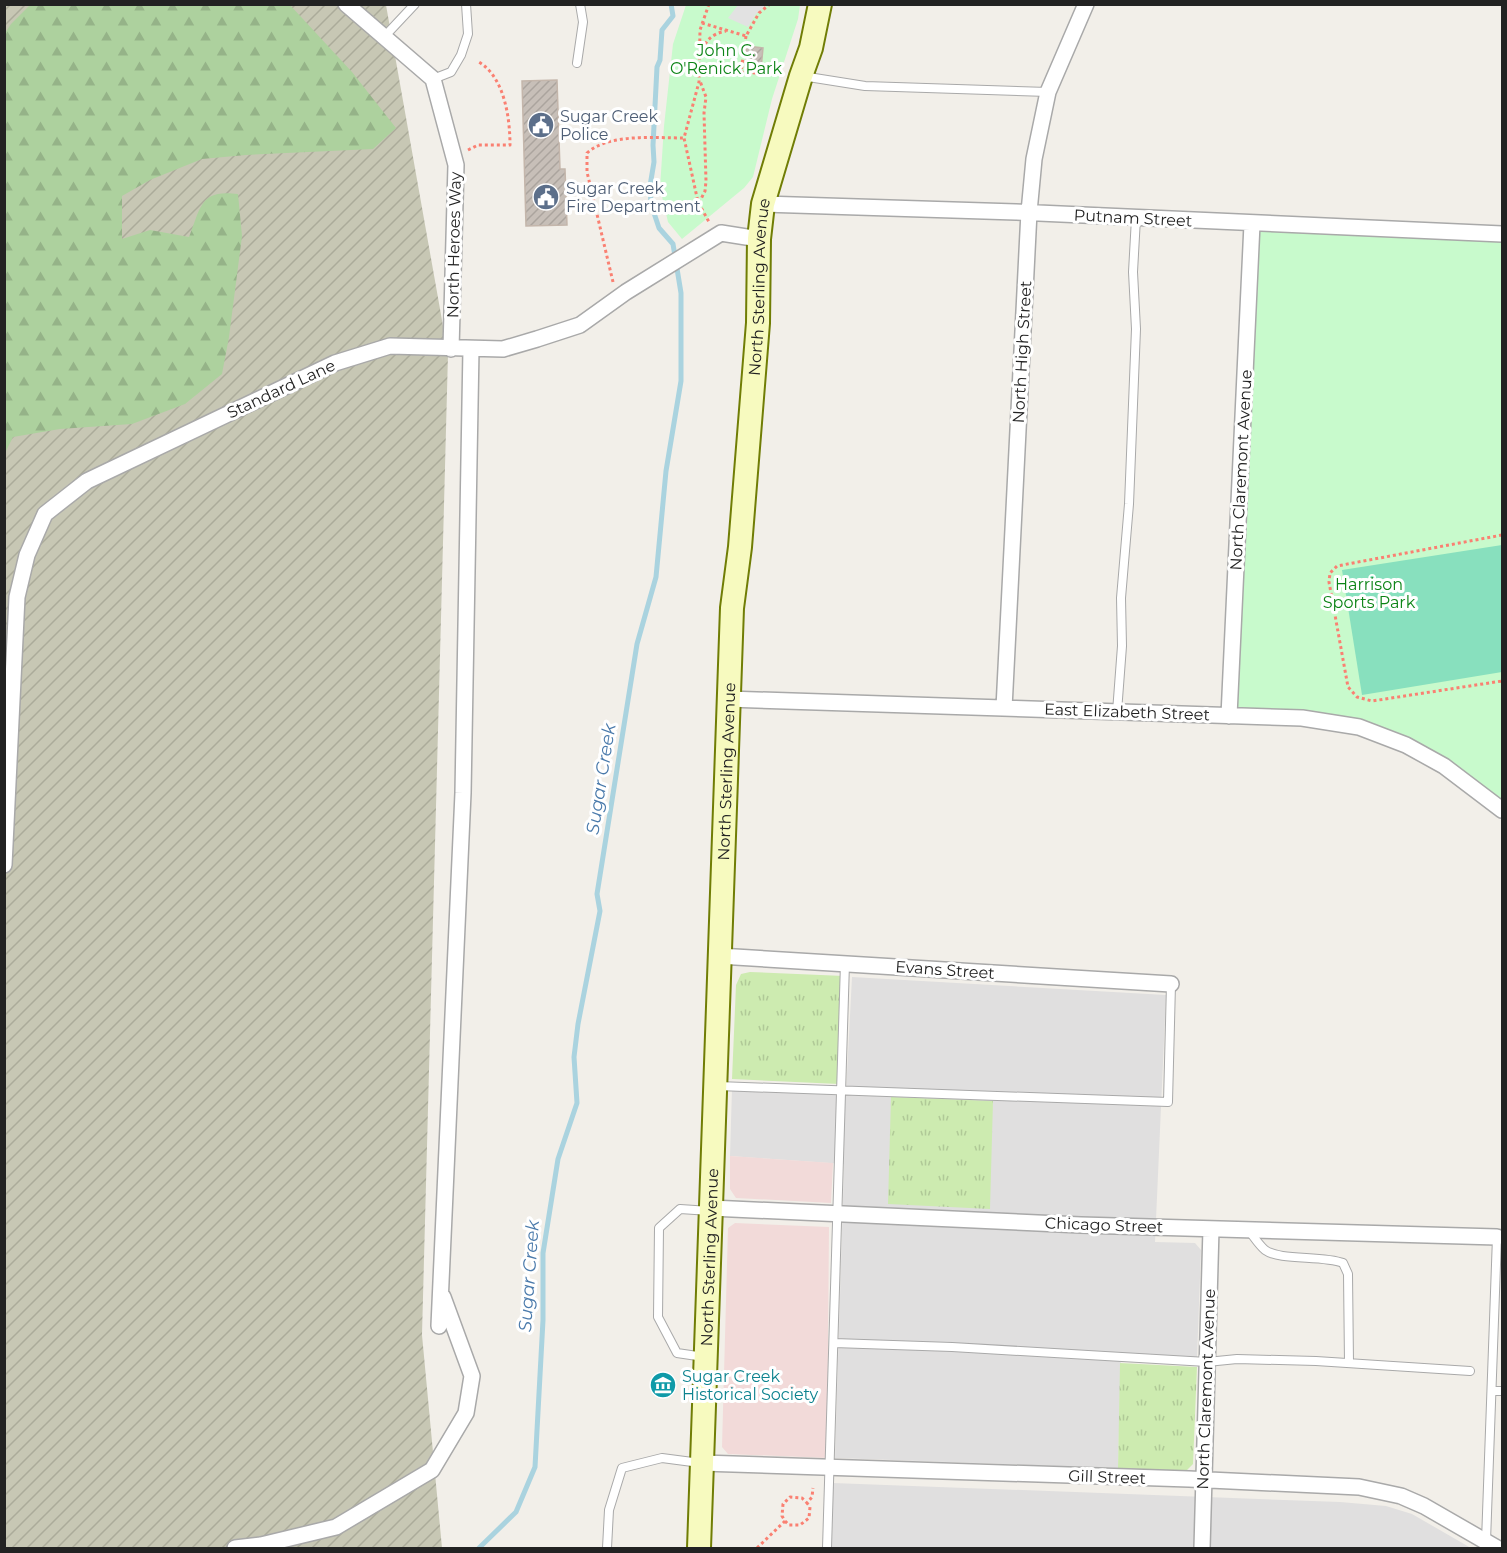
<svg xmlns="http://www.w3.org/2000/svg" width="1507" height="1553" viewBox="0 0 1507 1553" font-family="Montserrat,sans-serif">
	<style>
		.residential { fill: #e0dfdf }
		.commercial { fill: #f2dad9 }
		.construction { fill: url(#construction-furrows) }
		.grass { fill: url(#grass-tufts) }
		.forest { fill: url(#forest-firs) }
		.park { fill: #c8facc }
		.pitch { fill: #88e0be }
		.parking { fill: #e2e2e2 }
		.lines { fill: none; stroke-linecap: round; stroke-linejoin: round }
		.stream { stroke: #aad3df; stroke-width: 5 }
		.building { fill: url(#building-hatch); stroke: #c4b6ab; stroke-width: 1.5 }
		.lane-casing { stroke: #a9a9a9; stroke-width: 10 }
		.street-casing { stroke: #a9a9a9; stroke-width: 18 }
		.secondary-casing { stroke: #707d05; stroke-width: 26 }
		.path { stroke: #fa8072; stroke-width: 3; stroke-dasharray: 3 3; stroke-linecap: butt }
		.lane { stroke: #fff; stroke-width: 8 }
		.street { stroke: #fff; stroke-width: 15 }
		.secondary { stroke: #f7fabf; stroke-width: 22 }
		.labels { text-anchor: middle; dominant-baseline: central; stroke-width: 6; stroke-linejoin: round; paint-order: stroke }
		.park-label { font-size: 16px; fill: #0c8416; stroke: #fff }
		.service-label { font-size: 16px; fill: #4e5e75; stroke: #fff; text-anchor: start }
		.street-label { font-size: 16px; fill: #222; stroke: #fff }
		.culture-label { font-size: 16px; fill: #0d838f; stroke: #fff; text-anchor: start }
		.water-label { font-size: 18px; font-style: italic; fill: #4a7aab; stroke: #fff }
	</style>
	<defs>
		<pattern id="construction-furrows" width="10" height="10" patternUnits="userSpaceOnUse" patternTransform="scale(1.5)"><rect width="10" height="10" fill="#c7c7b4"/><path d="M-1 1l2-2M0 10L10 0M9 11l2-2" fill="none" stroke="#abab9a"/></pattern>
		<pattern id="grass-tufts" width="24" height="20" patternUnits="userSpaceOnUse" patternTransform="scale(1.5)"><rect width="24" height="20" fill="#cdebb0"/><path d="M3 7l-1-3M5 7V3M7 7l1-3M15 17l-1-3M17 17v-4M19 17l1-3" fill="none" stroke="#b0c997"/></pattern>
		<pattern id="forest-firs" width="22" height="20" patternUnits="userSpaceOnUse" patternTransform="scale(1.5)"><rect width="22" height="20" fill="#add19e"/><path d="M5 1l3.5 6h-7zM16 11l3.5 6h-7z" fill="#95b388"/></pattern>
		<pattern id="building-hatch" width="6" height="6" patternUnits="userSpaceOnUse" patternTransform="scale(1.5)"><rect width="6" height="6" fill="#c7bfb8"/><path d="M-1 1l2-2M0 6l6-6M5 7l2-2" fill="none" stroke="#aba49e"/></pattern>
	</defs>
	<rect width="100%" height="100%" fill="#f2efe9"/>
	<path class="residential" d="M852 977 1166 995 1155 1242 1195 1243 1201 1250 1197 1358 1121 1355 1118 1468 835 1458 844 1164 730 1156 732 1089 846 1093Z
		M833 1483 1340 1502 1386 1506 1412 1514 1471 1548H832Z"/>
	<path class="commercial" d="M730 1156 833 1163 831 1203 736 1198 730 1189Z
		M735 1223 829 1227 827 1458 728 1454 722 1447 728 1228Z"/>
	<path class="construction" d="M5 5H386L448 354 422 1335 442 1548H5Z"/>
	<path class="grass" d="M750 972 844 976 839 1084 732 1079 736 985 741 974Z
		M891 1097 993 1101 990 1209 888 1204Z
		M1120 1363 1197 1367 1193 1464 1186 1471 1118 1468Z"/>
	<path class="forest" d="M30 5H290L352 72 396 128 373 149 246 155 202 159 150 180 122 196V239L150 230 189 237C201 207 200 189 238 194L242 236 229 337 222 374 185 404 132 424 60 429 13 437 5 453V33L11 24Z"/>
	<path class="park" d="M686 5H800L798 19 772 99 753 177 744 188 682 239 668 222 660 188 664 126 673 44Z
		M1252 224 1502 235V810L1444 766 1359 727 1229 716Z"/>
	<path class="pitch" d="M1502 545V672L1362 695 1342 570Z"/>
	<path class="parking" d="M738 5V4L767 5 756 14 748 27 728 18Z"/>
	<g class="lines">
		<path class="stream" d="M479 1548 516 1512 535 1467 543 1320V1253L558 1159 577 1103 574 1057 578 1024 600 911 597 894 637 644 656 577 666 471 681 381V293L673 244 659 228 651 204 650 186 654 162 653 145 657 67 660 60 662 30 673 16 671 4"/>
	</g>
	<path class="building" d="M747 46 763 48 761 69 745 67Z
		M557 80 560 169H565L567 225 526 226 522 81Z"/>
	<g class="lines">
		<defs>
			<path id="lane" d="M384 37 415 4
				M577 63 583 22 580 4
				M802 76 865 86 1048 92
				M433 79 451 72 461 55 468 34 466 4
				M1117 712 1122 646 1121 598 1129 504 1136 329 1133 272 1136 218
				M718 1086 1168 1102 1171 984
				M1250 1232C1254 1237 1259 1245 1265 1250 1280 1261 1322 1255 1343 1263L1348 1274 1349 1363
				M834 1343 952 1347 1207 1362 1237 1359 1316 1361 1470 1371
				M704 1357 677 1353 658 1317 659 1228 680 1209 710 1211
				M1492 1391H1502
				M1486 1541 1497 1237
				M607 1548 609 1510 622 1468 662 1458 700 1463
				M827 1548 845 963"/>
			<path id="street" d="M346 4 433 79 456 165 451 349
				M763 204 1016 212 1502 234
				M728 699 1302 718 1359 727 1406 745 1444 766 1502 810
				M1004 708 1029 212 1034 159 1048 92 1086 4
				M1229 716 1252 224
				M4 865 17 597 27 555 45 514 87 481 335 363 390 346 503 349 537 339 580 325 626 292 721 233 759 239
				M719 956 1171 984
				M711 1208 1081 1225 1497 1237
				M439 1326 463 793 471 349
				M702 1463 1189 1479 1359 1487 1401 1496 1424 1506 1497 1548
				M235 1548 261 1545 336 1527 432 1470 466 1413 472 1376 443 1297
				M1202 1548 1211 1229"/>
			<g id="secondary">
				<path id="s1" d="M699 1548 732 608 740 547 758 323 759 239 763 204 801 76 811 48 820 4"/>
			</g>
		</defs>
		<use href="#lane" class="lane-casing"/>
		<use href="#street" class="street-casing"/>
		<use href="#secondary" class="secondary-casing"/>
		<path class="path" d="M709 4 700 30 699 82 684 138 698 202 709 222
			M702 23 746 36 759 13 770 4
			M746 36 741 72 757 73
			M700 55C705 41 711 34 726 31
			M699 57 719 52 728 54
			M468 150 478 145H510C510 117 504 75 477 61
			M699 203 705 191 706 181 704 113 706 97 700 81
			M613 282 587 172V153C609 133 656 138 684 138
			M1502 535 1337 566 1330 573 1329 582 1348 687 1357 697 1372 701 1502 681
			M785 1521 789 1525H800L809 1518 810 1507 807 1503
			M757 1548 785 1521 782 1516 783 1504 790 1497 802 1498 807 1503 812 1497 813 1488"/>
		<use href="#lane" class="lane"/>
		<use href="#street" class="street"/>
		<use href="#secondary" class="secondary"/>
	</g>
	<defs>
		<symbol id="civic-disc" viewBox="-11 -11 22 22"><circle r="9.5" fill="#5c6f8a" stroke="#fff"/><path d="M-.6-6.5H3V-4.5H.6V-3L4-1V1h2V6H-6V1h2V-1L-.6-3ZM-1.2 2.5V6h2.4V2.5Z" fill="#fff"/></symbol>
		<symbol id="museum-disc" viewBox="-11 -11 22 22"><circle r="9.5" fill="#0f9aa8" stroke="#fff"/><path d="M0-6L6-3V-2H-6V-3ZM-5-1h2V3h-2ZM-1-1h2V3h-2ZM3-1h2V3H3ZM-6 4H6V6H-6Z" fill="#fff"/></symbol>
	</defs>
	<g fill-rule="evenodd">
		<use href="#civic-disc" x="526" y="110" width="30" height="30"/>
		<use href="#civic-disc" x="531" y="182" width="30" height="30"/>
		<use href="#museum-disc" x="648" y="1370" width="30" height="30"/>
	</g>
	<g class="labels">
		<g class="park-label">
			<text x="726" y="50">John C.<tspan x="726" dy="18">O'Renick Park</tspan></text>
			<text x="1369" y="584">Harrison<tspan x="1369" dy="18">Sports Park</tspan></text>
		</g>
		<g class="service-label">
			<text x="560" y="116">Sugar Creek<tspan x="560" dy="18">Police</tspan></text>
			<text x="566" y="188">Sugar Creek<tspan x="566" dy="18">Fire Department</tspan></text>
		</g>
		<g class="street-label">
			<text transform="translate(1133 218) rotate(3)">Putnam Street</text>
			<text transform="translate(454 245) rotate(-89)">North Heroes Way</text>
			<text stroke="none"><textPath href="#s1" startOffset="1263">North Sterling Avenue</textPath></text>
			<text transform="translate(1022 352) rotate(-87)">North High Street</text>
			<text transform="translate(281 389) rotate(-25)">Standard Lane</text>
			<text transform="translate(1241 470) rotate(-87)">North Claremont Avenue</text>
			<text transform="translate(1127 712) rotate(2)">East Elizabeth Street</text>
			<text stroke="none"><textPath href="#s1" startOffset="777">North Sterling Avenue</textPath></text>
			<text transform="translate(945 970) rotate(4)">Evans Street</text>
			<text transform="translate(1104 1225) rotate(2)">Chicago Street</text>
			<text stroke="none"><textPath href="#s1" startOffset="291">North Sterling Avenue</textPath></text>
			<text transform="translate(1206 1389) rotate(-88)">North Claremont Avenue</text>
			<text transform="translate(1107 1477) rotate(2)">Gill Street</text>
		</g>
		<g class="culture-label">
			<text x="682" y="1376">Sugar Creek<tspan x="682" dy="18">Historical Society</tspan></text>
		</g>
		<g class="water-label">
			<text transform="translate(601 779) rotate(-81)">Sugar Creek</text>
			<text transform="translate(529 1276) rotate(-86)">Sugar Creek</text>
		</g>
	</g>
	<rect width="1507" height="1553" fill="none" stroke="#222222" stroke-width="12"/>
</svg>
